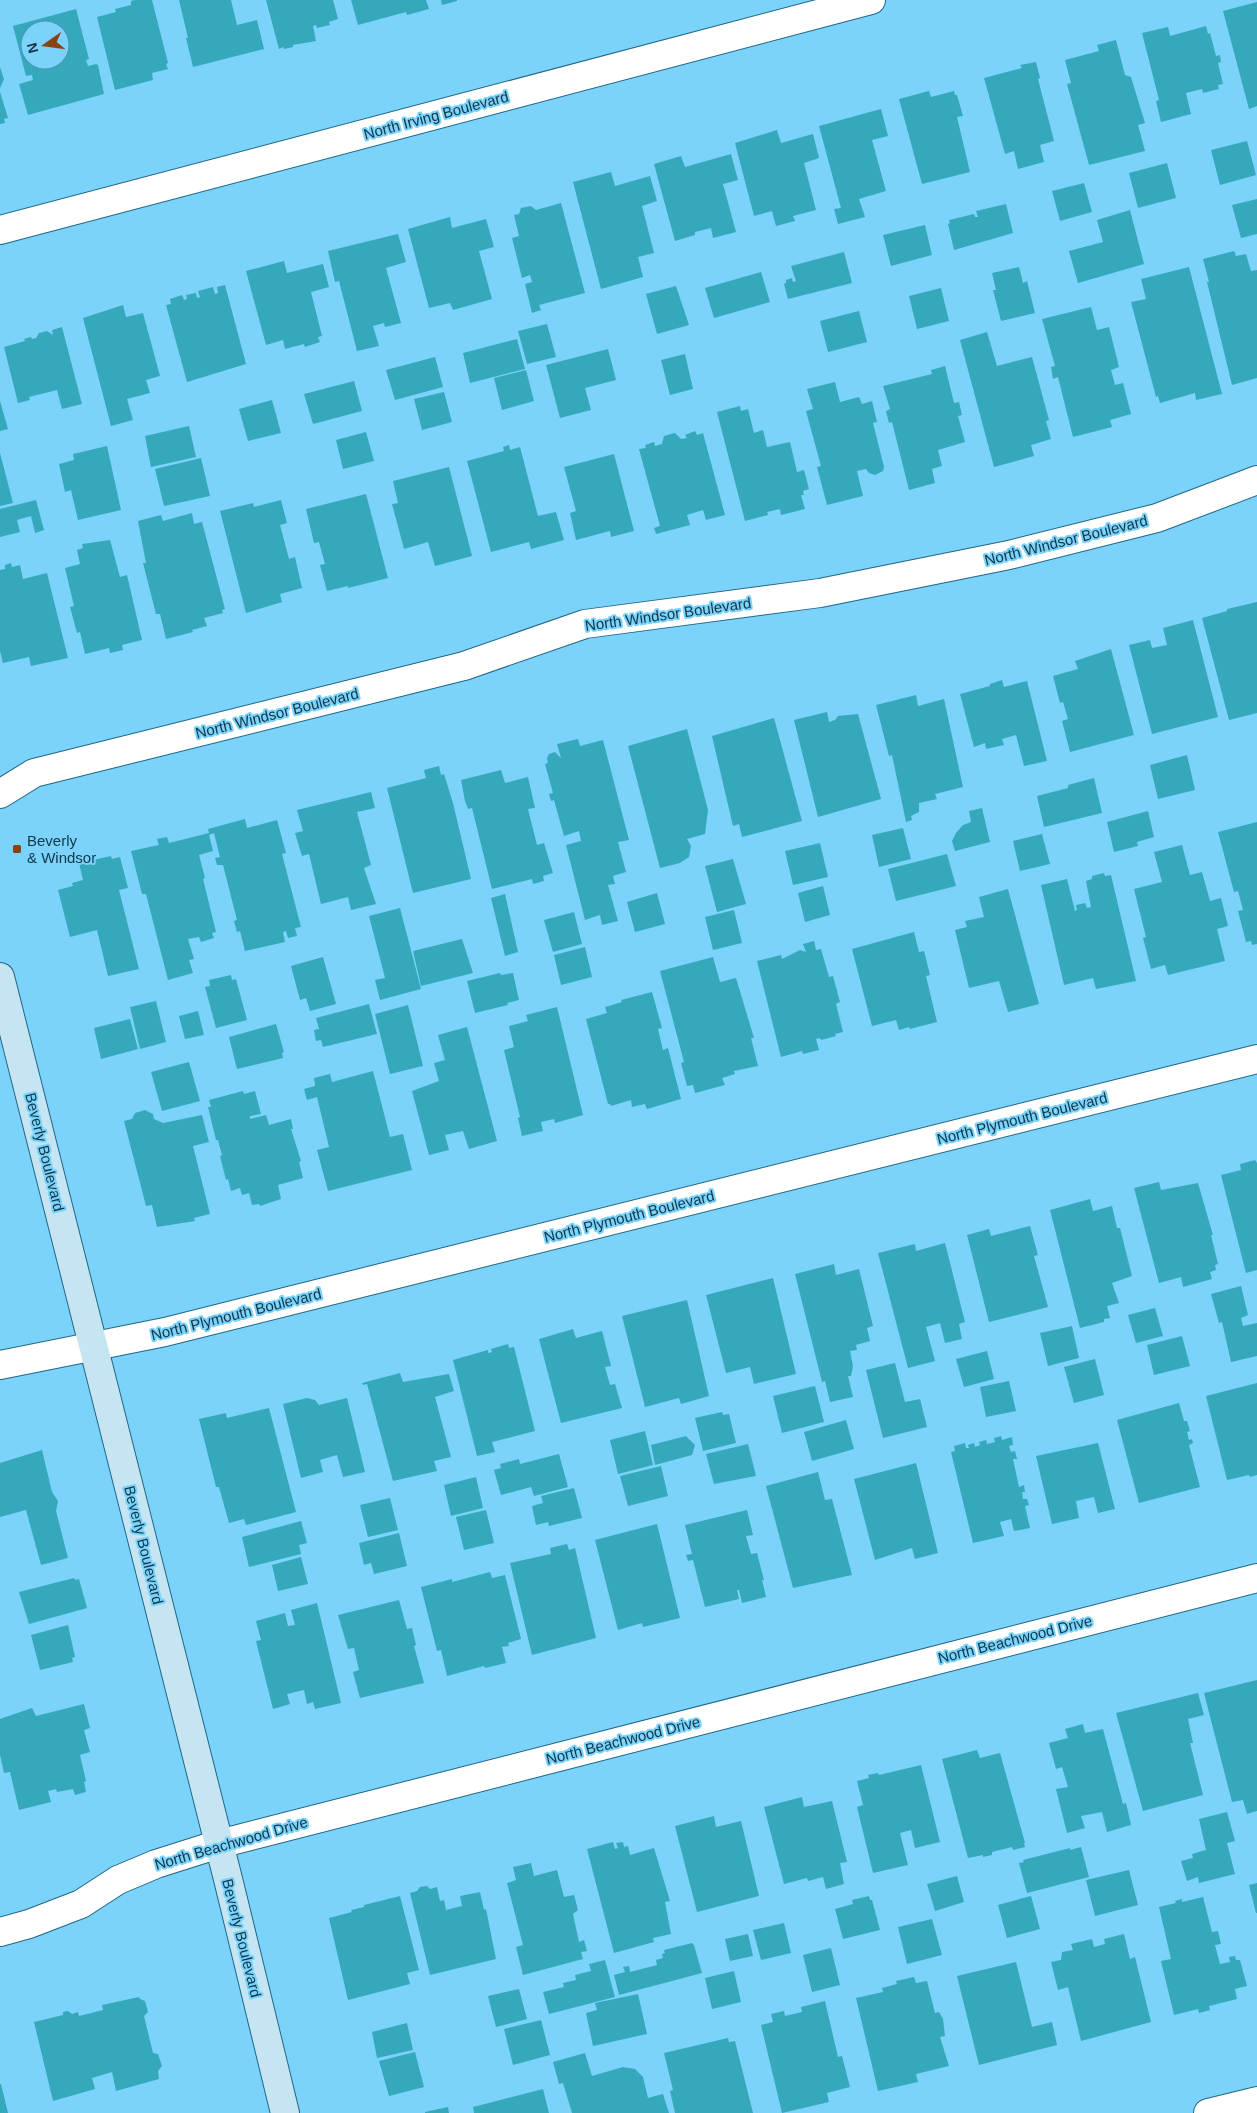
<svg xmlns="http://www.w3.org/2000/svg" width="1257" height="2113" viewBox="0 0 1257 2113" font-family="Arial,sans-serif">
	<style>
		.building { fill: #35a8bb; fill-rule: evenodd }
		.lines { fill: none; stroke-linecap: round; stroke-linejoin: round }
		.street-casing { stroke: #206683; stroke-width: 30 }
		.secondary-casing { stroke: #206683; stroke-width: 30 }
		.street { stroke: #fff; stroke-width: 28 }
		.secondary { stroke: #c6e5f2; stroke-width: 28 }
		.poi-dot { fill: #864314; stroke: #7bd3fc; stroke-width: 2 }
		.labels { text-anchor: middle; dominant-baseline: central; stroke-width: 4; stroke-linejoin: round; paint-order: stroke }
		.street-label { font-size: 15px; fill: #103646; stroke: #7bd3fc }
		.poi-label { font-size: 15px; fill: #103646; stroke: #7bd3fc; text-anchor: start }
	</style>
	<rect width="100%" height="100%" fill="#7bd3fc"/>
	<path class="building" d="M135 0H152L168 63 166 64 168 69 152 73 153 80 115 90 97 17 116 12 115 9 131 5V1Z
		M179 0H231L237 25 257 20 264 49 193 67 186 38H188Z
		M266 0H333L338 19 329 22 330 25 317 28 316 25 313 26 316 41 293 45V47L284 49 283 47 279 49Z
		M351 0H426L429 9 407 15 406 12 358 25Z
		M441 0H457V1L442 5Z
		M1257 2V106L1249 109 1223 11Z
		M76 9 89 59 86 60 88 66 96 64 98 65 104 94 28 115 19 84 33 80 32 75 26 76 13 26ZM30 30H60V60H30Z
		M1206 26 1208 34 1210 33 1216 56 1220 55 1221 62 1218 63 1223 84 1218 85 1219 89 1203 93 1202 89 1186 93 1191 114 1161 122 1156 101 1159 100 1142 33 1168 27 1170 36Z
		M1116 40 1125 75 1131 77 1145 123 1138 125 1145 151 1089 165 1067 84 1071 83 1065 60 1099 51 1097 45Z
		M1036 62 1040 78 1038 79 1054 141 1040 145 1044 162 1018 169 1014 151 1005 154 984 78 1022 68 1020 65Z
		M0 67 4 79 0 88Z
		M929 91 931 97 954 91 955 95H957L963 116 957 117 970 172 922 184 899 99Z
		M0 92 8 118 4 119 5 123 0 124Z
		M881 109 888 136 872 140 886 191 859 199 865 217 838 224 834 209 841 208 819 126Z
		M777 130 781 143 813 134 819 158 804 163 816 210 793 216 795 221 776 226 772 211 754 216 735 143Z
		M1247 141 1256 175 1220 185 1211 150Z
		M731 154 738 180 723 184 736 232 713 238 711 228 695 232V235L675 241 654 164 681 156 685 167Z
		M1167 163 1176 198 1138 208 1129 173Z
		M611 172 615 186 650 176 657 201 642 206 654 253 638 257 643 277 601 289 573 182Z
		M1084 183 1092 212 1060 221 1052 191Z
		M1257 199V234L1241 238 1232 205Z
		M561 203 585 293 539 305 541 310 532 313 525 284 532 282 530 275 522 278 512 238 519 236 514 215 519 214 521 208 531 206 536 210Z
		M1006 204 1013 233 954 250 948 224 950 223 949 220 974 214 975 217H978L976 211Z
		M1130 210 1144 264 1078 283 1069 251 1103 242 1097 220Z
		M450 217 452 228 486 219 494 247 479 251 492 299 453 310 450 303 429 308 408 229Z
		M925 225 932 255 891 266 883 235Z
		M398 234 406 262 386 268 401 323 385 327 384 323 373 326 379 346 357 351 339 281 335 282 328 251Z
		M1234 251 1236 256 1246 254 1251 271 1257 270V378L1232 385 1207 282H1209L1203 259Z
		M844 252 852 283 788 299 784 284 786 283V280L792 278 793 282 796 281 791 266Z
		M284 261 287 273 323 264 329 287 311 292 322 336 318 337 320 342 305 347 304 344 285 349 283 340 266 345 246 271Z
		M1019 267 1023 283 1027 281 1035 313 1001 321 993 290H996L992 273Z
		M1189 267 1222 394 1196 400 1195 393 1160 403 1158 396 1156 397 1131 302 1146 299 1141 279Z
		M761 272 770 302 714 318 705 288Z
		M225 285 246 364 187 382 166 305 171 304 170 299 182 295 184 300 187 299 186 295 196 293 197 298 200 297 198 291 213 287 215 294 218 293 217 287Z
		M676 286 689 325 657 334 646 294Z
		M941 288 949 321 917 329 909 296Z
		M123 305 126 317 143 313 160 376 146 380 150 393 127 399 133 420 111 426 83 318Z
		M1091 307 1097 330 1109 327 1119 367 1111 370 1115 385 1123 383 1131 414 1110 420 1112 427 1073 437 1058 377 1053 379 1051 367 1055 366 1042 319Z
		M859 311 867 342 828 352 820 321Z
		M547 324 556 357 527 364 518 331Z
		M62 327 82 404 62 409 57 390 29 397 30 400 18 403 4 347 25 341 24 339 31 337 32 339 36 338 39 333 47 331 53 335 52 330Z
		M987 332 997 366 1032 357 1049 420 1046 421 1051 439 1031 445 1034 456 994 467 960 340Z
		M517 339 525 369 470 383 463 353Z
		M608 349 616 380 585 388 591 410 560 418 546 365Z
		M685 354 693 389 670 395 661 360Z
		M435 357 443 387 395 400 386 370Z
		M945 366 954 403 959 402 962 415 958 416 965 442 938 450 942 466 932 469 935 483 909 490 892 422 889 423 886 411 890 409 883 386 932 374 931 370Z
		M526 370 534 401 502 410 494 378Z
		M354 381 362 411 313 424 304 394Z
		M835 382 840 402 859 397 862 404 872 401 877 422 873 423 884 467 883 471 875 475 869 473 866 469 857 471 863 496 827 505 817 467 821 466 806 411 813 409 807 389Z
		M444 392 452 422 422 430 414 399Z
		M272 400 281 433 248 441 239 409Z
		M0 401 8 429 0 431Z
		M740 406 741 411 748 409 754 433 763 430 767 447 790 442 797 472 804 470 809 489 803 491 804 495H801L805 509 781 515 780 509 767 512 768 515 745 521 717 412Z
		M189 426 196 457 151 467 145 436Z
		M695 431 697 435 703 433 725 515 706 520 703 510 687 515 690 525 656 534 654 528 660 526 639 449 646 448 645 445 654 442 655 446 662 444 664 436 675 433 681 439 687 438 685 435Z
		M366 432 374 461 343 469 336 440Z
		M509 445 510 450 520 447 538 516 556 512 564 540 531 549 529 542 491 552 467 461 504 451 503 447Z
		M107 446 121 510 78 520 71 490 65 492 59 464 74 460 73 454Z
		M0 453 13 503 0 506Z
		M614 454 634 531 611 537 610 531 576 540 570 513 576 511 564 467Z
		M201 458 210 496 164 506 155 469Z
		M449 467 472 556 435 566 428 542 404 549 392 504 398 503 393 481Z
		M366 494 388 578 348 588V586L327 591 320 565 325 564 319 542 314 543 306 509Z
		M36 500 44 530 35 533 31 516 17 520 20 532 0 537V509Z
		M281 500 287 523 280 525 289 559 295 557 302 588 280 594 282 602 246 613 220 511 253 503 254 507Z
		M192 513 194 524 202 522 225 609 222 610 223 613 204 618 207 626 192 630 193 632 166 639 160 614H156L143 563H146L138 521 161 515 163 521Z
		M110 540 120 577 127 575 142 640 122 645 123 650 110 653 109 648 85 654 80 632 77 633 70 607 74 606 65 568 80 564 77 550 83 548 82 544Z
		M11 563 12 567 20 565 23 579 47 573 68 658 31 666 29 657 3 663 0 651V570L5 569V565Z
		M1257 602V713L1229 720 1202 618 1227 611V609Z
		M1193 620 1218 717 1152 734 1129 645 1150 640 1152 648 1167 645 1163 628Z
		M1111 649 1134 735 1070 752 1062 721 1068 719 1063 702 1060 703 1053 676 1078 669 1075 661Z
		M1002 680 1004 687 1027 681 1047 761 1024 766 1016 735 1002 739 1004 745 986 749 985 743 974 747 960 694 990 686V684Z
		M916 695 918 706 944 699 963 787 935 794 937 799 919 803V812L911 816 912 820 906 822 892 755 889 756 876 705Z
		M827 712 829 722 835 720 838 716 858 714 881 799 818 817 794 720Z
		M774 718 802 821 742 837 739 824 733 826 712 736Z
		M687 729 708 810 705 834 687 839 691 846 689 857 680 863 660 868 628 746Z
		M578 739 580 746 603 740 629 840 618 842 626 872 613 876 615 884 608 885 618 921 602 925 600 915 585 920 566 845 581 841 579 831 564 836 554 800 551 801 549 794 553 793 545 764 548 763 547 758 549 754 555 752 561 758 557 744Z
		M1187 755 1195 790 1158 799 1150 765Z
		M439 766 441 775 444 774 453 803 471 879 413 893 387 788 426 778 424 770Z
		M501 770 505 783 528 777 535 808 528 809 537 845 544 843 553 873 543 876 544 881 533 884 532 879 492 889 472 808 468 809 465 801 461 780Z
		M1094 778 1102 813 1044 827 1037 796 1068 788V785Z
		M371 792 375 808 357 812 371 865 364 868 376 904 351 910 348 897 321 904 309 854 302 856 295 833 303 831 297 810Z
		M982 808 990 842 955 851 952 841 956 833 963 825 971 822 969 811Z
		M1148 811 1154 837 1137 842 1138 846 1114 852 1107 822Z
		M245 819 247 828 277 820 286 853 282 854 301 927 295 928 297 936 288 938 286 931 283 932 285 942 245 951 240 931 237 932 234 921 237 920 223 865H217L215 858 220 857 214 833 209 835 213 851 199 855 205 878 203 879 216 932 212 933 214 938 201 942 199 937 188 939 194 959 189 960 193 973 168 980 146 894H142L131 851 159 845 157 839 167 837 169 843 209 833 208 829Z
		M1257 822V944L1252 945 1251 941 1246 942 1238 911 1243 910 1238 891 1234 892 1218 832Z
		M903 828 911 859 879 867 872 835Z
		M1042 834 1050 864 1020 871 1013 841Z
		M820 843 828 877 793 885 785 851Z
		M1182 845 1190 875 1202 872 1210 901 1221 898 1228 926 1217 929 1225 961 1168 975 1165 965 1151 969 1143 938 1146 937 1134 889 1162 882 1154 852Z
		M947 854 956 886 896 901 888 869Z
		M111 856 112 859 120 857 128 888 119 890 139 969 108 976 97 930 70 937 58 890 73 886 72 883 83 880 79 863Z
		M733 859 746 904 717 912 705 866Z
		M1104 873 1105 876 1111 875 1136 981 1096 989 1093 978 1064 985 1041 885 1067 879 1075 911 1077 910 1076 905 1085 903 1087 908 1091 907 1086 881 1092 879V876Z
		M823 886 830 915 805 922 798 893Z
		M1008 889 1039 1004 1008 1012 999 981 969 988 955 930 967 927 965 921 984 917 979 897Z
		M657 893 665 924 635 932 627 902Z
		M505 894 518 952 505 956 491 898Z
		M400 908 421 989 380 1000 375 980 385 978 369 916Z
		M734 910 742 943 713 950 705 917Z
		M574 912 582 944 553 952 544 920Z
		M914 932 919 952 924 951 930 975 926 976 937 1022 910 1029 909 1027 899 1030 896 1020 872 1026 852 949Z
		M462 939 473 973 421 986 413 951Z
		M814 941 816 950 821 949 829 977 833 976 840 1002 836 1004 843 1032 835 1034 836 1036 821 1040 820 1038 816 1039 819 1050 803 1054 802 1051 781 1057 757 961 781 955 782 959 800 950 806 952 803 944Z
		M585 947 592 977 561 985 554 955Z
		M323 957 336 1004 310 1011 306 998 300 1000 291 966Z
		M713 957 720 982 736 978 754 1038H751L758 1066 734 1071 735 1074 722 1078 725 1085 695 1093 693 1085 687 1086 681 1063 684 1062 660 971Z
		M500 973 501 975 513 973 519 1000 507 1003 508 1005 475 1013 467 981Z
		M231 975 232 980 236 979 247 1020 216 1028 205 987 210 986 209 980Z
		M652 992 662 1028 658 1029 663 1050 668 1048 681 1099 647 1109 645 1104 632 1107 631 1100 611 1106 610 1104H608L586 1019 607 1013 605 1007 622 1002 621 1000Z
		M156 1001 166 1042 140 1049 130 1007Z
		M369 1004 377 1034 323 1047 321 1040 316 1041 314 1030 319 1029 316 1018Z
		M408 1005 423 1066 390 1074 375 1014Z
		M557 1007 583 1115 555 1123 554 1119 541 1122 543 1131 522 1136 518 1118 520 1117 504 1050 514 1047 509 1026 528 1021 526 1015Z
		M198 1011 204 1035 185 1039 179 1016Z
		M130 1019 138 1049 101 1059 94 1028Z
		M276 1024 284 1052 282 1053 283 1058 237 1069 229 1037Z
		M467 1027 497 1141 469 1149 463 1131 445 1135 449 1150 429 1155 412 1091 439 1081 434 1063 445 1060 438 1035Z
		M189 1062 200 1101 162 1111 151 1072Z
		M373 1071 390 1137 403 1134 412 1170 328 1191 317 1150 329 1147 317 1097 307 1100 304 1089 315 1086 314 1078 330 1074 332 1082Z
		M243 1091 244 1094 255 1091 261 1114 250 1116V1119L266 1115 269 1125 291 1119 293 1129H291L301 1161 299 1162 303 1178 278 1185 281 1199 260 1206 259 1204 252 1205 249 1193 242 1195 240 1188 231 1191 228 1179 226 1180 220 1156 222 1155 218 1140H216L208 1107H211L209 1100Z
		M145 1110 153 1114 154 1119 163 1123 202 1115 209 1142 193 1146 210 1214 194 1218 195 1221 157 1227 152 1205 146 1206 124 1121 132 1119 135 1113Z
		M1255 1160 1257 1163V1270L1246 1273 1221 1175 1241 1170 1240 1164Z
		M1159 1182 1161 1190 1198 1183 1213 1235H1211L1218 1264 1215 1265 1216 1270 1210 1272 1212 1279 1183 1287 1181 1277 1159 1283 1134 1188Z
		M1090 1199 1093 1211 1112 1206 1117 1228H1120L1132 1276 1112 1283 1119 1303 1107 1306 1110 1318 1104 1319V1322L1080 1328 1050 1210Z
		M1030 1226 1038 1255 1034 1256 1048 1307 989 1322 967 1235 989 1229 991 1236Z
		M945 1243 965 1322 959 1324 962 1339 945 1343 940 1323 926 1327 935 1361 908 1368 878 1253 915 1244 916 1251Z
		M834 1264 836 1275 859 1269 873 1326 867 1328 870 1341 856 1345 857 1350 850 1351 853 1366 851 1376H848L853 1397 830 1402 825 1381 822 1382 795 1274Z
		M773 1278 796 1374 754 1384 750 1367 726 1373 706 1295Z
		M1241 1286 1248 1315 1241 1318 1243 1326 1257 1323V1356L1231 1362 1222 1322 1219 1323 1211 1294Z
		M687 1300 709 1396 681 1404 679 1398 645 1407 622 1316Z
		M1155 1308 1163 1336 1136 1343 1128 1315Z
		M1072 1326 1079 1358 1048 1366 1040 1333Z
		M573 1329 576 1338 602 1331 611 1366 605 1367 610 1385 615 1384 622 1408 561 1423 539 1339Z
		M1182 1336 1190 1366 1154 1375 1147 1345Z
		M508 1344 509 1348 514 1347 535 1431 492 1442 495 1452 477 1456 453 1360 488 1350V1353L492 1352 491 1349Z
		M987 1351 994 1379 964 1387 956 1359Z
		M1095 1359 1104 1395 1074 1403 1064 1367Z
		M895 1363 905 1402 920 1399 927 1427 883 1438 866 1370Z
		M400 1373 403 1382 449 1374 454 1391 435 1397 451 1457 434 1461 437 1471 393 1481 367 1384 363 1385 362 1383Z
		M1009 1381 1016 1411 986 1417 980 1387Z
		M1257 1383V1475L1250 1477 1249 1475 1227 1480 1206 1396Z
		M815 1386 824 1422 782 1433 773 1396Z
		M307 1398 315 1400 319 1405 347 1398 365 1472 343 1477 337 1455 320 1460 323 1472 301 1478 283 1404Z
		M1179 1403 1184 1421H1187L1190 1431 1187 1432 1189 1440 1192 1439 1193 1443 1189 1445 1200 1487 1139 1503 1117 1420Z
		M269 1408 296 1512 246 1525 244 1519 229 1523 219 1487H216L199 1419 226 1413 227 1418Z
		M722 1412 723 1415 729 1414 736 1443 703 1451 695 1418Z
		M846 1420 854 1449 812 1461 804 1432Z
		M645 1431 653 1465 618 1474 610 1440Z
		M686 1436 695 1445 692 1455 655 1465 651 1445Z
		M1001 1436 1002 1440 1012 1437 1013 1445 1009 1446 1011 1452 1015 1451 1017 1459H1013L1019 1487 1024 1485 1025 1492H1022L1023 1499H1027L1029 1505 1025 1506 1030 1528 1014 1531 1011 1519 1000 1522 1004 1536 973 1543 951 1452 955 1451 954 1446 965 1443 966 1448H969L968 1445 974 1443 975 1447 980 1445 979 1442 986 1440 987 1444 995 1442 994 1438Z
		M1098 1443 1115 1509 1098 1513 1094 1497 1076 1501 1079 1518 1052 1524 1036 1456Z
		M748 1444 756 1476 714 1484 706 1454Z
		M42 1450 52 1492 58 1501 56 1511 68 1558 41 1565 26 1510 0 1517V1463Z
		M559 1454 568 1487 534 1496 531 1487 501 1495 494 1470 501 1468 500 1464 519 1459 520 1464Z
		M916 1463 938 1553 915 1559 912 1548 875 1560 854 1479Z
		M661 1466 668 1496 628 1506 620 1476Z
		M818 1472 825 1500 832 1499 852 1575 793 1588 766 1486Z
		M476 1477 483 1508 451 1516 444 1485Z
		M574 1488 582 1518 549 1526 548 1522 536 1525 532 1506 543 1503 541 1496Z
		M390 1498 398 1530 368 1537 360 1505Z
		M486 1510 494 1543 464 1550 456 1517Z
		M747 1510 753 1535 746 1536 751 1554 757 1553 764 1580H762L766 1597 742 1603 739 1590H737L739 1599 705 1607 693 1560 688 1561 686 1555 692 1554 685 1525Z
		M301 1521 307 1543 299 1545 301 1554 249 1567 242 1537Z
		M657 1524 680 1618 643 1627 642 1623 618 1630 595 1540Z
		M399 1533 407 1566 374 1574 371 1563 364 1565 359 1543Z
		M567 1544 569 1550 575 1548 596 1638 532 1655 510 1563 551 1554 550 1548Z
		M301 1557 308 1584 278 1591 272 1565Z
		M490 1572 492 1578 505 1575 521 1639 508 1643 509 1646 502 1647 506 1663 485 1668 484 1666 447 1676 441 1650 437 1651 421 1587 452 1579V1582Z
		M74 1578 75 1580 79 1579 87 1608 29 1624 19 1592Z
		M399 1600 407 1629 412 1628 416 1645 414 1646 424 1683 360 1698 353 1672 359 1670 354 1648 348 1649 338 1615Z
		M317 1603 341 1703 315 1709 313 1702 307 1704 304 1690 287 1694 290 1704 273 1709 256 1641 261 1640 256 1621 285 1613 288 1626 295 1625 291 1610Z
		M68 1625 75 1657 72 1658 73 1662 40 1670 31 1635Z
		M1257 1680V1811L1247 1814 1243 1800 1232 1802 1204 1693Z
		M1198 1693 1204 1715 1188 1719 1193 1743H1190L1203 1795 1143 1811 1116 1713Z
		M84 1704 90 1728 84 1730 90 1752 80 1755 86 1781 84 1782 86 1792 75 1795 73 1789 57 1792 56 1789 48 1791 51 1802 19 1810 10 1772 4 1773 0 1755V1719L32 1708 36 1716Z
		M1083 1724 1085 1733 1103 1729 1123 1804 1126 1803 1131 1825 1107 1832 1102 1812 1081 1816 1085 1828 1067 1833 1056 1789 1068 1787 1062 1767 1056 1769 1049 1743 1068 1738 1065 1729Z
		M977 1750 980 1758 1000 1753 1025 1843 1024 1844 1025 1847 1013 1850 1012 1847 992 1852V1855L983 1857V1855L968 1858 942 1759Z
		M921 1765 940 1842 915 1848 911 1830 900 1833 908 1865 873 1873 857 1807 863 1805 857 1781 869 1778 868 1775 878 1773 879 1775Z
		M802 1797 804 1807 832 1801 847 1862 840 1863 844 1884 826 1889 823 1877 808 1881 807 1878 784 1884 764 1807Z
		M1227 1812 1235 1841 1227 1843 1235 1874 1199 1883 1198 1877 1187 1881 1181 1861 1193 1858 1192 1854 1206 1850 1199 1819Z
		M714 1816 716 1827 741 1821 759 1896 697 1912 675 1826Z
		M613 1842 615 1849 618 1848 616 1843 623 1842 624 1847 628 1846 630 1855 654 1848 670 1901 665 1902 671 1934 653 1938 654 1942 614 1953 587 1849Z
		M1081 1847 1089 1877 1027 1893 1019 1863 1024 1862 1023 1860 1070 1848V1850Z
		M531 1863 534 1876 557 1870 564 1897 574 1895 578 1910 573 1914 579 1942 584 1940 587 1951 581 1952 583 1959 523 1975 516 1947 523 1945 507 1883 516 1880 513 1867Z
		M1129 1870 1138 1905 1095 1916 1086 1880Z
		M957 1876 964 1902 935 1911 927 1884Z
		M1257 1883V1913H1256L1249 1885Z
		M427 1886 430 1889 437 1887 440 1901 444 1900 446 1910 462 1906 460 1896 480 1892 484 1910 486 1909 496 1959 430 1975 410 1893 417 1891 420 1887Z
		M400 1896 419 1970 407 1973 410 1984 348 2000 329 1918 352 1912 351 1910 364 1907V1905Z
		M869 1896 870 1900H872L880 1930 843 1939 835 1909 853 1904 852 1900Z
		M1031 1896 1040 1929 1007 1938 998 1905Z
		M1203 1897 1212 1932 1218 1931 1221 1944 1215 1945 1220 1964 1230 1962 1229 1957 1235 1956 1236 1960H1240L1247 1986 1235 1989 1237 1999 1209 2006 1210 2010 1199 2013 1198 2009 1174 2015 1161 1961 1171 1959 1159 1907 1176 1903 1175 1901 1182 1899V1902Z
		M932 1919 942 1955 907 1964 898 1927Z
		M784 1923 791 1953 761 1960 753 1930Z
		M748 1934 753 1956 730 1961 725 1939Z
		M1124 1934 1130 1959 1135 1957 1151 2022 1081 2041 1068 1987 1058 1990 1051 1962 1061 1960 1062 1952 1073 1950 1071 1944 1092 1939 1094 1947 1105 1944 1104 1939Z
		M692 1943 694 1945 702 1973 619 1995 614 1975 625 1972 623 1967 629 1966 630 1972 657 1965 656 1960 663 1958 662 1954 665 1953 664 1950Z
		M831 1948 840 1985 812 1992 803 1955Z
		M605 1960 615 1997 549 2014 543 1992 564 1987 563 1983 576 1980 575 1975 591 1971 589 1964Z
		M1016 1962 1032 2027 1052 2022 1057 2045 979 2065 957 1976Z
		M734 1971 741 2002 712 2009 705 1978Z
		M914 1977 916 1983 927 1981 935 2013 939 2012 943 2019 945 2036 940 2037 949 2066 916 2074 918 2082 878 2091 856 1998 883 1992 882 1988 897 1984 896 1981Z
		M519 1989 527 2019 496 2027 488 1996Z
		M638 1994 647 2034 593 2046 586 2013 597 2010 595 2003Z
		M139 1997 140 1999 145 2001 148 2012 144 2016 153 2053 158 2054 162 2066 158 2071 159 2079 116 2091 112 2072 92 2078 95 2089 53 2101 34 2022 63 2015V2012L68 2011 72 2014 78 2012 79 2016 103 2010 102 2005Z
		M825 2001 838 2057 842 2056 850 2087 827 2093 829 2102 782 2113 761 2025 773 2022 771 2014 784 2011 785 2016 802 2012 801 2007Z
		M541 2020 550 2055 513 2065 504 2029Z
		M407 2023 413 2050 377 2058 372 2032Z
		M728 2038 729 2042 735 2041 753 2113H675L670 2091 673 2090 664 2053Z
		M415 2052 424 2087 389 2096 379 2061Z
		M585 2053 592 2076 623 2067 635 2069 643 2077 648 2098 663 2094 669 2113H572L563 2083 559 2084 553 2062Z
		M0 2084H1L8 2113H0Z
		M543 2089 549 2113H474L473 2107Z
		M448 2107 449 2113H425V2112Z"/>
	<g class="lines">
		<defs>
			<path id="street" d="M0 230 871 0
				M0 794 34 773 464 666 585 624 820 593 1009 555 1157 518 1257 480
				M0 1365 165 1332 1257 1059
				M0 1932 29 1924 81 1904 118 1880 156 1864 219 1844 1257 1578
				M1208 2113 1257 2101"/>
			<path id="secondary" d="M0 977 229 1883 285 2113"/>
		</defs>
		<use href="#street" class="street-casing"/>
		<use href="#secondary" class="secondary-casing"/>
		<use href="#street" class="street"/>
		<use href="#secondary" class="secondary"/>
	</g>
	<rect class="poi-dot" x="12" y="844" width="10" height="10" rx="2.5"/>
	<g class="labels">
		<g class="street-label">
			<text transform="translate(436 115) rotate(-15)">North Irving Boulevard</text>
			<text transform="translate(1066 540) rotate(-14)">North Windsor Boulevard</text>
			<text transform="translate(668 614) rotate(-8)">North Windsor Boulevard</text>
			<text transform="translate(277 713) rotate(-14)">North Windsor Boulevard</text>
			<text transform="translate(1022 1118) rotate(-14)">North Plymouth Boulevard</text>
			<text transform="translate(45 1152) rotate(76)">Beverly Boulevard</text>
			<text transform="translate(629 1216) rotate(-14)">North Plymouth Boulevard</text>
			<text transform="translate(236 1314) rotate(-14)">North Plymouth Boulevard</text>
			<text transform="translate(144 1545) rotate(76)">Beverly Boulevard</text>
			<text transform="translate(1015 1639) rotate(-14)">North Beachwood Drive</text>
			<text transform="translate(623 1740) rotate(-14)">North Beachwood Drive</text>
			<text transform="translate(231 1843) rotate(-16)">North Beachwood Drive</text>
			<text transform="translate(242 1938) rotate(76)">Beverly Boulevard</text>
		</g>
		<g class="poi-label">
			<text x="27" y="840">Beverly<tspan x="27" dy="17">&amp; Windsor</tspan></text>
		</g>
	</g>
	<g transform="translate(45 45) rotate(256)"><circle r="24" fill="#7bd3fc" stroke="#5094b3"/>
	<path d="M0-4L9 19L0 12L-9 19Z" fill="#864314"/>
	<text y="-8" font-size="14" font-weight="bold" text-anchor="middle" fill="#103646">N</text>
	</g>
</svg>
